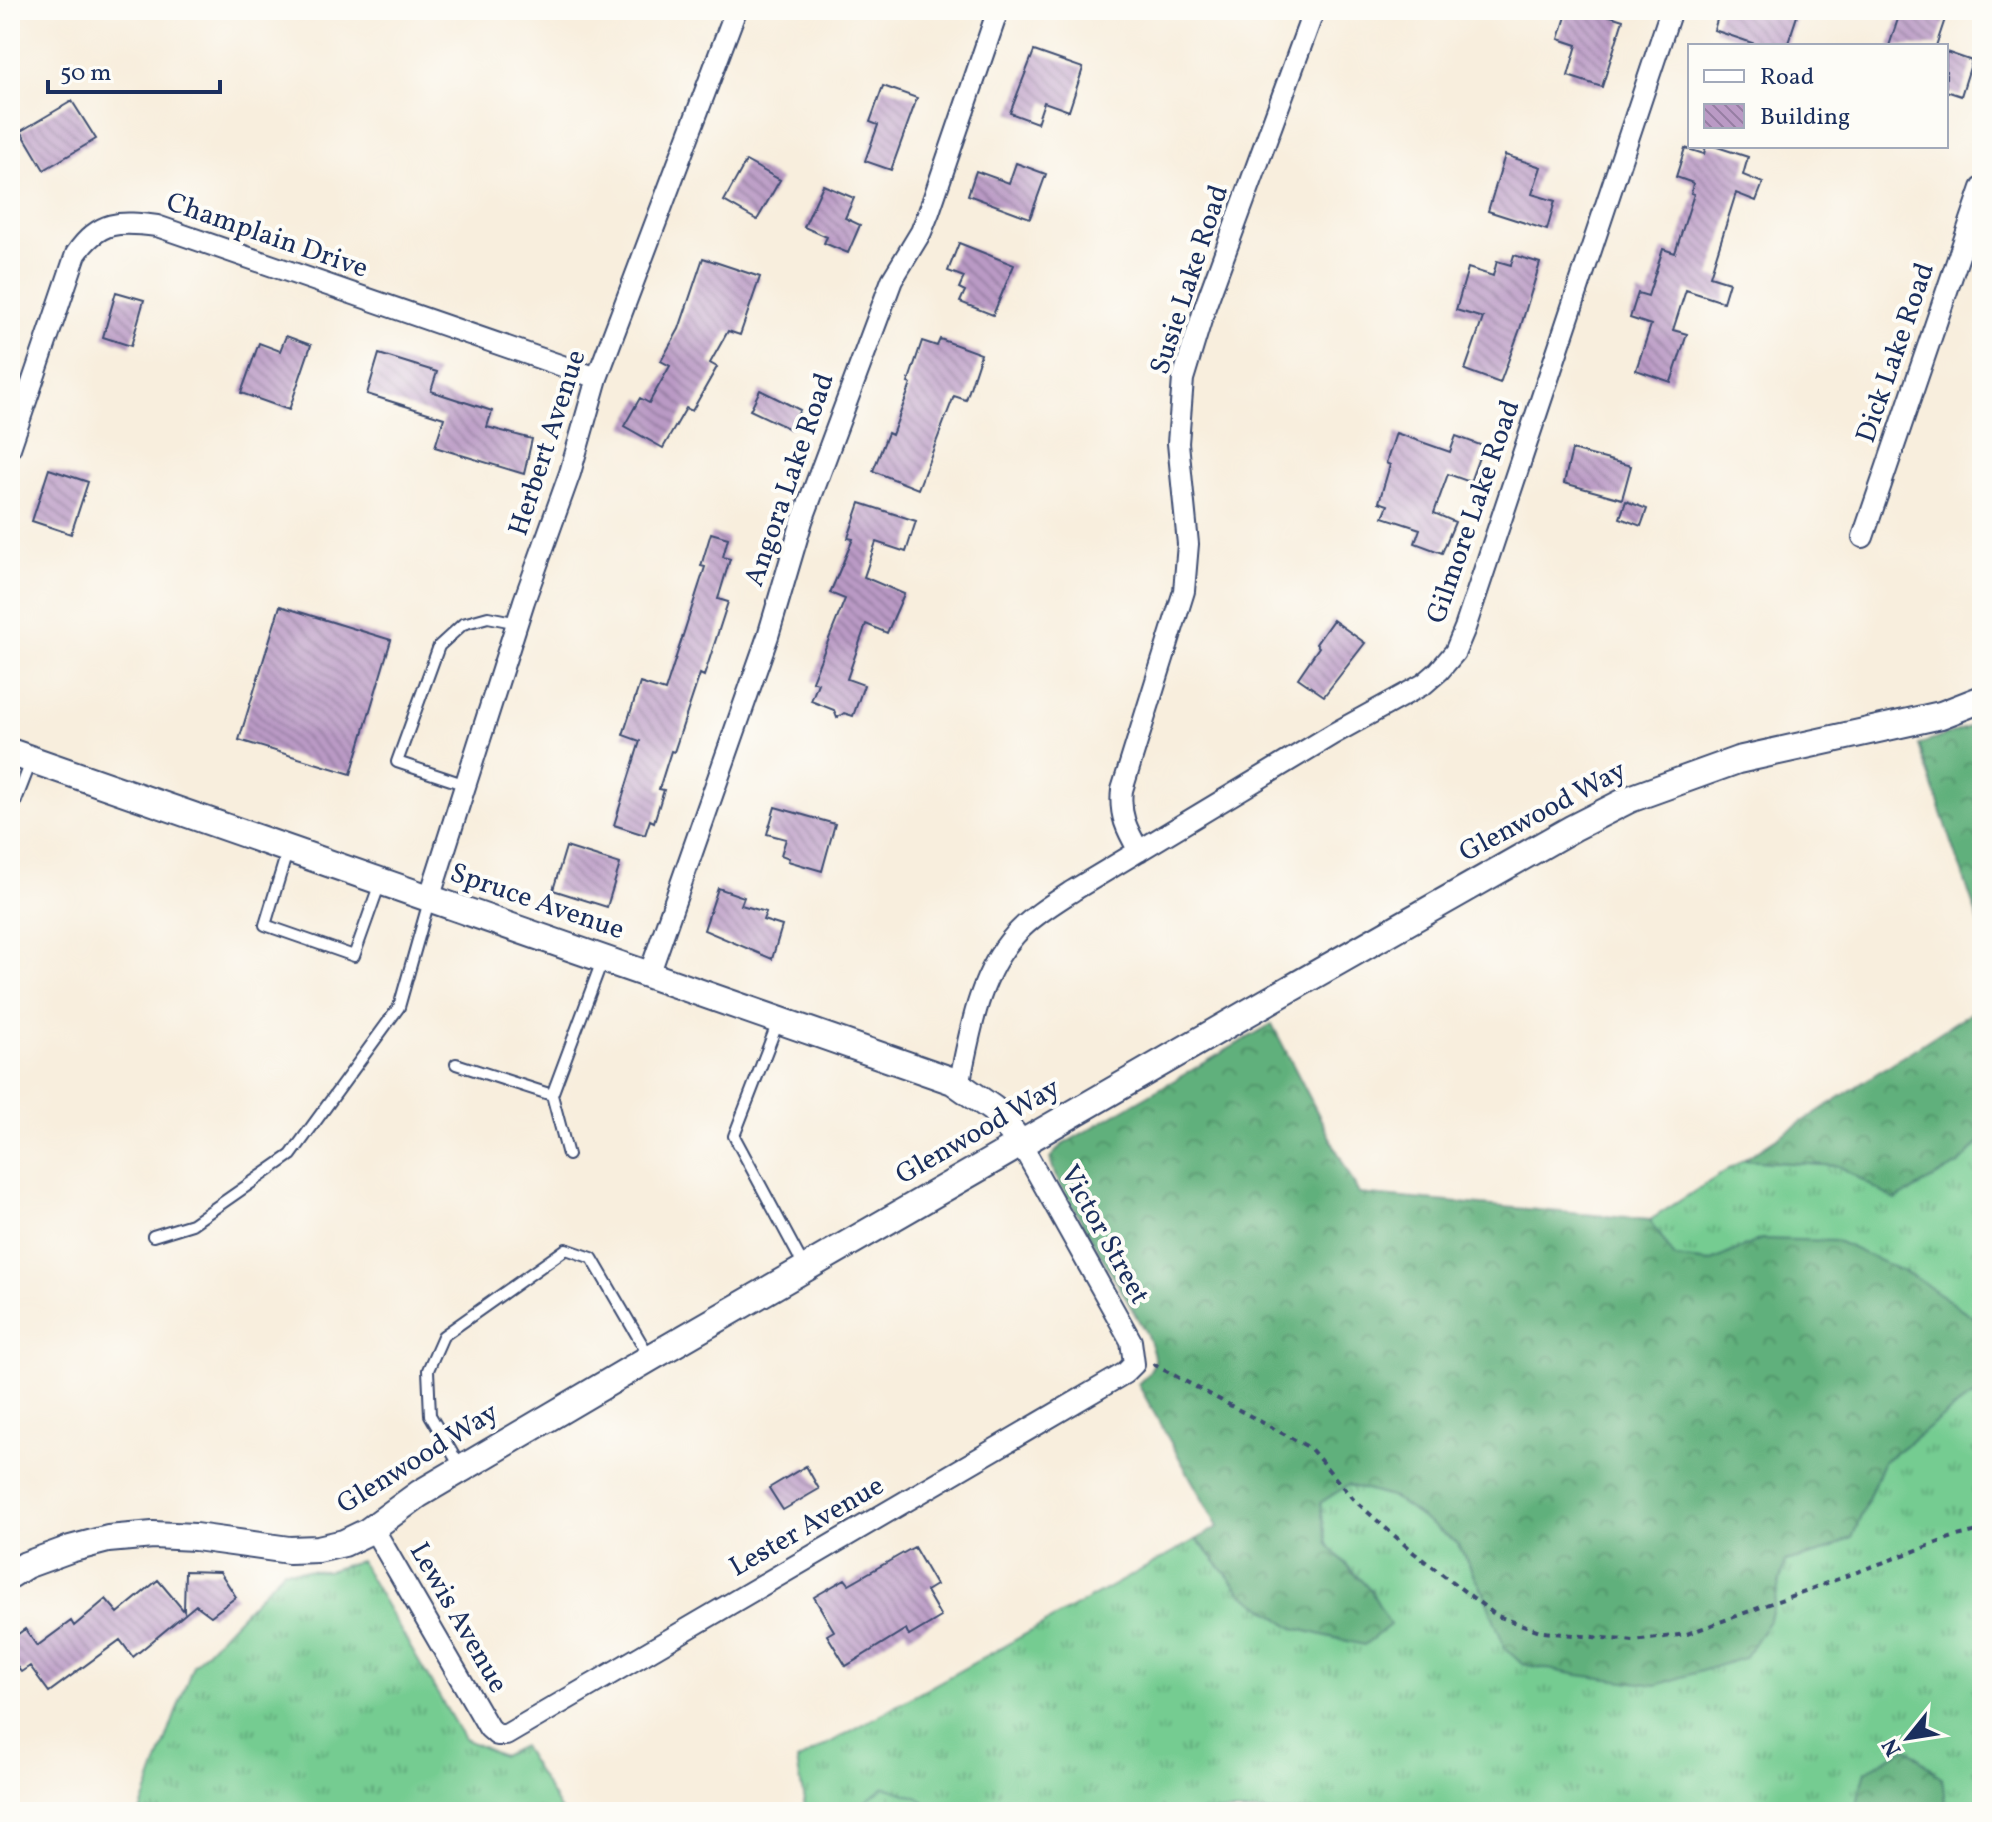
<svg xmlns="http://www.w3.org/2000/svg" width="1992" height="1822" viewBox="0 0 1992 1822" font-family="Vollkorn,serif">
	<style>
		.grass { fill: url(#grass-tufts); stroke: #487e78; stroke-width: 2 }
		.forest { fill: url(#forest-crowns); stroke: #3e706c; stroke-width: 2 }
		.wetland { fill: url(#wetland-marsh); stroke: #487e78; stroke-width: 2 }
		.building { fill: url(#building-back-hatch) }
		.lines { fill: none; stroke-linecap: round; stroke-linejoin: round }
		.service-casing { stroke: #3c4c71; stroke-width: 14 }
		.minor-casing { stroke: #3c4c71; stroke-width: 24 }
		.tertiary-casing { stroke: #3c4c71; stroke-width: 30 }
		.path { stroke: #3c4c71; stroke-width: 4; stroke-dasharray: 6 6; stroke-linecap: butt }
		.service { stroke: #fff; stroke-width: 10 }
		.minor { stroke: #fff; stroke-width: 20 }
		.tertiary { stroke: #fff; stroke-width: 26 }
		.labels { text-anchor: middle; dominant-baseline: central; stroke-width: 8; stroke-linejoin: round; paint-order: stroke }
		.street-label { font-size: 28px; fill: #1b2f5e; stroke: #fdfcf7 }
	</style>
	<defs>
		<pattern id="grass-tufts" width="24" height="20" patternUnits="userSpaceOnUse" patternTransform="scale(2)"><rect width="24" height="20" fill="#75cc91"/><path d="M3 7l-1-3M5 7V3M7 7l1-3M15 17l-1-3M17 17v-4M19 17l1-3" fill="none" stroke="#5fa67a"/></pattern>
		<pattern id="forest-crowns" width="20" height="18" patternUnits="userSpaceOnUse" patternTransform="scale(2)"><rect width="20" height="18" fill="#60b07b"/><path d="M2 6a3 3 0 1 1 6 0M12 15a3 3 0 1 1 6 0" fill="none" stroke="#4e9068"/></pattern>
		<pattern id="wetland-marsh" width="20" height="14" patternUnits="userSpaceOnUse" patternTransform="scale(2)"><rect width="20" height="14" fill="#75cc91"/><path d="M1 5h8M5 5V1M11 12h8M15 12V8" fill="none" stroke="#5fa67a"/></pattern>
		<pattern id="building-back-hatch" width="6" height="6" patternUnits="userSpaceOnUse" patternTransform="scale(2)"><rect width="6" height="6" fill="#ba9ac5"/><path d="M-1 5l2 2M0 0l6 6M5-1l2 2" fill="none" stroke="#967ea3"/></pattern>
	</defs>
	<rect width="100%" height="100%" fill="#fdfcf7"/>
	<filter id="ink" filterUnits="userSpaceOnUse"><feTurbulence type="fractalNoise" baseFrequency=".0125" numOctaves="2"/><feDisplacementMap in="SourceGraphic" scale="16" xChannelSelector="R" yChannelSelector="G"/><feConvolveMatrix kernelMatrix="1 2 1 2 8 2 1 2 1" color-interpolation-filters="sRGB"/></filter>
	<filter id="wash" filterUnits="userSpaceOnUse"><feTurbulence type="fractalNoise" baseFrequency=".006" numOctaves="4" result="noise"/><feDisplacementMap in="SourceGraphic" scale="32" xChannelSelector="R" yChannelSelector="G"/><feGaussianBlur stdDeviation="1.8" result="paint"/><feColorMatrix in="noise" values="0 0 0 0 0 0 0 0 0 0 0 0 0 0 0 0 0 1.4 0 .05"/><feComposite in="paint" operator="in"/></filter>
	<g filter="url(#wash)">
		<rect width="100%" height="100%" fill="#f8eedd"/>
		<path class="grass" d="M1982 1140V1323L1913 1276 1761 1239 1710 1262 1675 1258 1650 1220 1743 1160 1839 1166 1895 1200 1960 1163Z
			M1982 1392V1812L1855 1810 1857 1812H935L919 1798 860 1806V1812H806L797 1761 1197 1539 1243 1594 1294 1628 1364 1645 1371 1591 1327 1544 1320 1503 1348 1485 1394 1498 1458 1544 1483 1591 1770 1619 1785 1562 1819 1553 1852 1538 1883 1462 1967 1399Z
			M360 1561 464 1739 502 1756 522 1746 562 1812H140L193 1665 284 1570 327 1571Z"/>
		<path class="forest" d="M1982 722V931L1919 745Z
			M1982 1005V1140L1960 1163 1895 1200 1839 1166 1743 1160Z
			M1272 1024 1359 1194 1650 1220 1675 1258 1710 1262 1761 1239 1837 1241 1913 1276 1982 1323V1392L1967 1399 1883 1462 1852 1538 1819 1553 1785 1562 1770 1619 1744 1658 1656 1685 1578 1675 1522 1664 1505 1648 1483 1591 1458 1544 1394 1498 1348 1485 1320 1503 1327 1544 1371 1591 1390 1625 1364 1645 1294 1628 1243 1594 1197 1539 1218 1527 1138 1384C1160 1363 1156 1359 1146 1333L1055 1175 1050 1158 1062 1145Z
			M1907 1748 1942 1778 1946 1810 1857 1812 1855 1810 1866 1771Z"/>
		<path class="wetland" d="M884 1787 919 1798 935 1812H860V1806Z"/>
		<g id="blocks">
			<path class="building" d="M1568 10H1591L1623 20 1602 87 1568 76 1577 45 1559 39Z
				M1720 10H1799L1787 46H1761L1714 30Z
				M1901 10H1948L1936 46H1889Z
				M1034 51 1083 68 1069 111 1044 102 1037 123 1010 113Z
				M1946 52 1972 61 1961 96 1946 91Z
				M883 86 917 98 891 170 865 161 878 125 870 122Z
				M72 101 96 139 44 170 21 131Z
				M1706 146H1714L1748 157 1743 175 1763 183 1756 201 1736 193 1710 276 1729 282 1723 302 1686 290 1673 330 1687 334 1671 382 1636 370 1651 325 1630 318 1638 293 1648 296 1663 249 1675 253 1694 194 1691 193 1693 183 1676 177 1685 148 1704 154Z
				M1505 155 1541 167 1532 194 1555 201 1547 230 1488 211Z
				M746 161 780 180 757 220 724 201Z
				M1016 163 1046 174 1030 218 968 195 976 171 1009 183Z
				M823 185 854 198 845 218 860 225 848 253 824 243 827 237 804 227Z
				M959 243 1014 265 993 315 960 302 965 291 959 288 964 277 948 271Z
				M1514 255 1540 263 1520 329 1500 383 1465 370 1483 318 1456 310 1468 268 1493 276 1497 261 1511 265Z
				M703 258 760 277 740 335 728 331 710 363 717 367 692 411 686 408 663 448 624 426 640 398 649 403 670 366 661 361 679 329Z
				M116 292 144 300 131 346 103 337Z
				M286 336 311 345 289 410 241 393 259 343 280 351Z
				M940 339 981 354 966 400 954 396 918 489 873 471 888 433 892 435 911 384 908 383 922 341 937 346Z
				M379 354 437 372 431 391 492 411 487 427 532 439 524 474 435 447 444 418 367 394Z
				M760 390 800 410 790 429 750 410Z
				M1396 433 1450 452 1456 436 1483 446 1470 482 1448 474 1434 513 1455 522 1442 553 1415 543 1420 529 1383 517 1388 505 1379 502 1390 465 1386 463Z
				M1572 450 1631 466 1622 499 1564 483Z
				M49 469 88 482 71 534 32 521Z
				M1626 501 1647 509 1641 526 1620 518Z
				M860 503 916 521 906 552 876 542 864 577 904 594 887 633 866 624 847 679 864 685 853 716 844 713 837 718 834 710 811 701 818 683 812 681 845 599 830 593 853 539 848 538Z
				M711 533 728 538 723 557 730 559 718 599 728 602 704 676 700 674 674 752 671 751 659 789 664 790 654 822 650 820 645 835 614 825 640 741 623 735 640 683 665 691 705 567 701 566Z
				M280 606 391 640 351 774 239 740Z
				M1333 620 1365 643 1324 696 1298 678 1319 647 1316 644Z
				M775 807 835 824 822 871 788 861 789 858 781 855 786 839 767 834Z
				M566 847 620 864 607 907 553 890Z
				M718 888 744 897 741 905 766 912 763 920 782 926 772 959 704 930Z
				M806 1466 819 1489 783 1510 769 1488Z
				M914 1547 936 1585 926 1591 941 1617 909 1636 906 1629 846 1666 827 1635 834 1631 814 1597 845 1579 849 1584Z
				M185 1571 220 1572 236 1597 211 1616 196 1605 133 1657 120 1640 49 1692 30 1666 21 1672 10 1657V1640L25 1629 37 1646 71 1621 74 1626 106 1599 118 1613 158 1580 184 1611Z"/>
		</g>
	</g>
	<g filter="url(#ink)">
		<use href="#blocks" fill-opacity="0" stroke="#3c4c71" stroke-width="2"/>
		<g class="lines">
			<defs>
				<path id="service" d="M466 785 397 762 439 646 463 624 488 617 518 623
					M10 816 31 762
					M288 849 265 925 354 956 380 883
					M778 1022 734 1136 805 1268
					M456 1064 552 1095
					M568 1155 552 1095 602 961
					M153 1236 192 1224 291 1155 399 1007 429 901
					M461 1468 430 1415 428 1370 443 1336 566 1249 592 1258 649 1356"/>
				<path id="minor" d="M10 448 76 254C99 220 120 221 157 226L597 378
					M1863 537 1982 188
					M1139 851C1127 830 1119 815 1122 790L1184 591 1188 544 1178 443 1183 379 1205 307 1314 10
					M429 899 524 601 570 473 597 378 736 10
					M649 975 768 636 802 521 892 280 921 232 929 212 998 10
					M959 1085C970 1033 978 976 1015 935 1031 917 1054 903 1074 890L1333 734 1424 684 1439 671 1455 652 1465 628 1671 10
					M373 1528 489 1728 497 1735H506L1125 1373 1134 1364 1131 1341 1021 1144"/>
				<path id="tertiary" d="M10 752 953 1081 993 1109 1021 1144
					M10 1575 26 1565 70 1549 108 1539 153 1535 195 1537 289 1550 318 1549 344 1543 367 1532 419 1494 650 1358 1244 1015 1573 828 1630 799 1738 760 1941 715 1982 699"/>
			</defs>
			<use href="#service" class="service-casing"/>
			<use href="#minor" class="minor-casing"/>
			<use href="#tertiary" class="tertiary-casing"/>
			<path class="path" d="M1153 1364 1310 1448 1353 1499 1414 1553 1497 1616 1543 1632 1634 1641 1687 1634 1953 1537 1982 1530"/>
			<use href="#service" class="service"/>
			<use href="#minor" class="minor"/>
			<use href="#tertiary" class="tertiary"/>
		</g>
	</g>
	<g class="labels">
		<g class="street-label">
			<text transform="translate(267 236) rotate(19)">Champlain Drive</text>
			<text transform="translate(1190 280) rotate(-72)">Susie Lake Road</text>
			<text transform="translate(1896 353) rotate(-71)">Dick Lake Road</text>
			<text transform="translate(548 443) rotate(-72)">Herbert Avenue</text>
			<text transform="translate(790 480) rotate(-71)">Angora Lake Road</text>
			<text transform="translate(1474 512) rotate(-71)">Gilmore Lake Road</text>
			<text transform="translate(1543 812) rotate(-28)">Glenwood Way</text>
			<text transform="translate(537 902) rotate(19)">Spruce Avenue</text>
			<text transform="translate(978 1132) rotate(-30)">Glenwood Way</text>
			<text transform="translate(1104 1235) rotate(61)">Victor Street</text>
			<text transform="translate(418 1459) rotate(-32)">Glenwood Way</text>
			<text transform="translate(807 1527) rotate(-30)">Lester Avenue</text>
			<text transform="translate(458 1618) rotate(60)">Lewis Avenue</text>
		</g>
	</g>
	<rect width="1992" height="1822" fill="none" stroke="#fdfcf7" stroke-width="40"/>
	<rect x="1688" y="44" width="260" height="104" fill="#fdfcf7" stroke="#a3aaba" stroke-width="2"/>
	<rect x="1704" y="70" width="40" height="12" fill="#ffffff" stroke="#a3aaba" stroke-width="2"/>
	<text x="1760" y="84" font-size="24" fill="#1b2f5e">Road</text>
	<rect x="1704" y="104" width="40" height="24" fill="url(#building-back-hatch)" stroke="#a3aaba" stroke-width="2"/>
	<text x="1760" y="124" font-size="24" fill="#1b2f5e">Building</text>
	<g transform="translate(1908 1738) rotate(240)" stroke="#fdfcf7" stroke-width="6" paint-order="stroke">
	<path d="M0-6L14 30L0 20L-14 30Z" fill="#1b2f5e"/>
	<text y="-12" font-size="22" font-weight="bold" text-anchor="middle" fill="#1b2f5e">N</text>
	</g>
	<path d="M48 80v12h172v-12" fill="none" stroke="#1b2f5e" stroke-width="4"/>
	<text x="60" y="80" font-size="24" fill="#1b2f5e" stroke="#fdfcf7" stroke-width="6" paint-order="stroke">50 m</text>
</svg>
